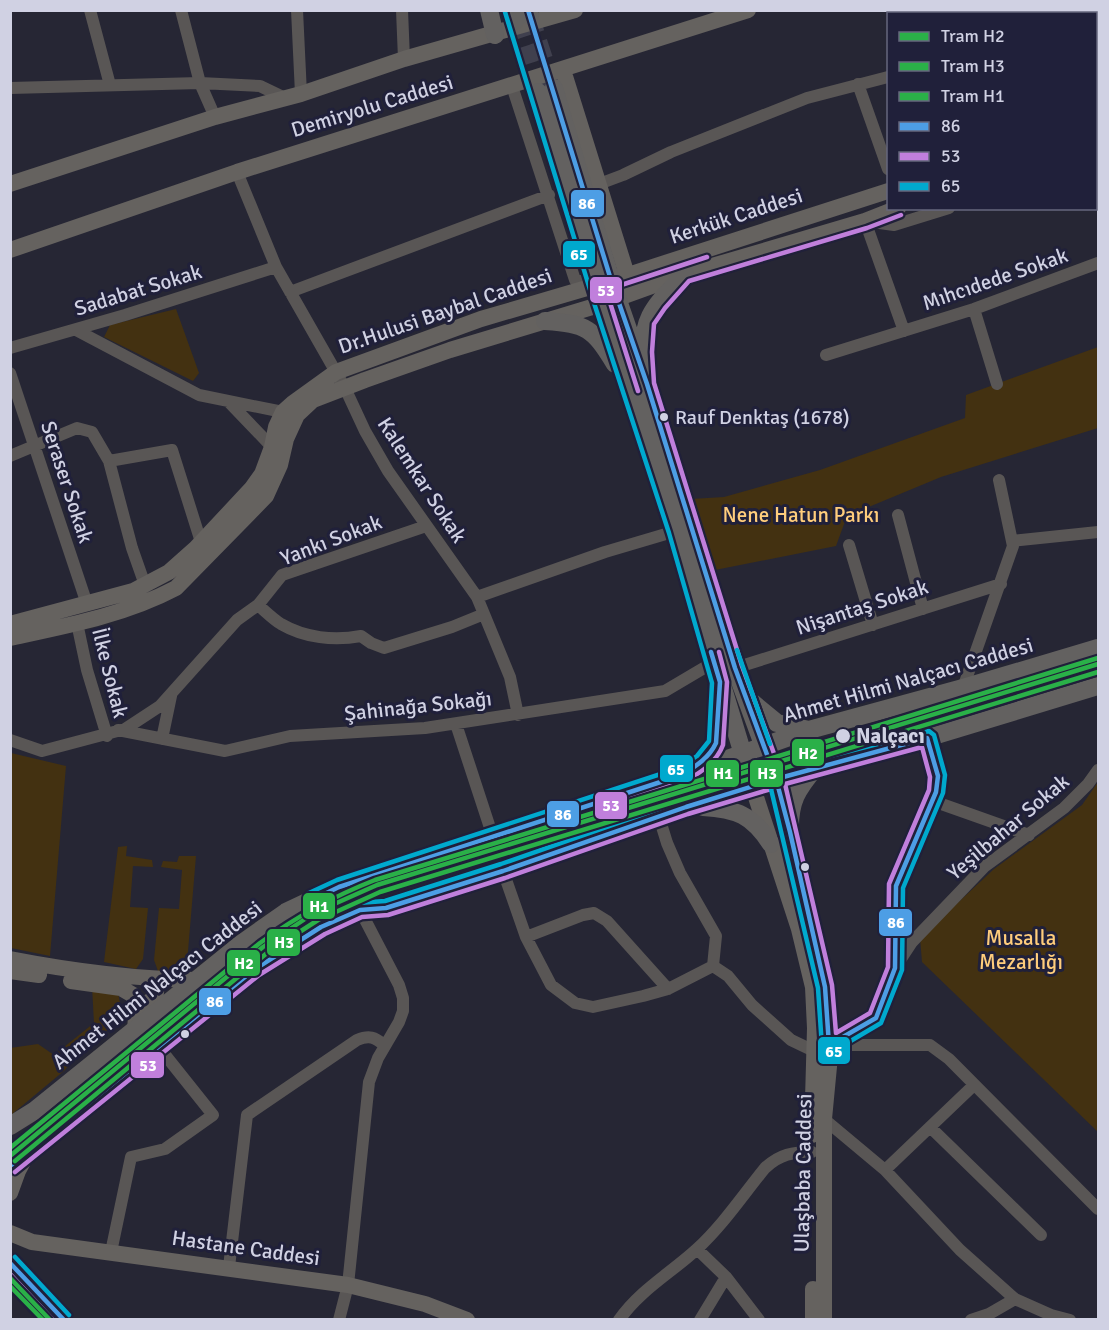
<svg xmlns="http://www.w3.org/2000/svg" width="1109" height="1330" viewBox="0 0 1109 1330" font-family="Signika,sans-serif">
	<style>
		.green { fill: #433111 }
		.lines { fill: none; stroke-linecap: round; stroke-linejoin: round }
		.primary-tunnel { stroke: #40404e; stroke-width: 18; stroke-dasharray: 18 9; stroke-linecap: butt }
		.street { stroke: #595655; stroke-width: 12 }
		.secondary { stroke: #65625f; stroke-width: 16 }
		.primary { stroke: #636160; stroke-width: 18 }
		.bus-1-casing { stroke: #20203a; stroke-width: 9 }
		.bus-2-casing { stroke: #20203a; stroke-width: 9 }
		.bus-3-casing { stroke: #20203a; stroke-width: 9 }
		.bus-1 { stroke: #4d9ee5; stroke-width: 4.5 }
		.bus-2 { stroke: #c07fdc; stroke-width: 4.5 }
		.bus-3 { stroke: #00a9ce; stroke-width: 4.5 }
		.tram-1-casing { stroke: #20203a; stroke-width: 9 }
		.tram-2-casing { stroke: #20203a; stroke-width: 9 }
		.tram-3-casing { stroke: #20203a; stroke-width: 9 }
		.tram-1 { stroke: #2ab048; stroke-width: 4.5 }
		.tram-2 { stroke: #2ab048; stroke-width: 4.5 }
		.tram-3 { stroke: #2ab048; stroke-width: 4.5 }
		.bus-dot { fill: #d0d1e3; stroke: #20203a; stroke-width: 2 }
		.labels { text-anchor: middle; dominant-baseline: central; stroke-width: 6; stroke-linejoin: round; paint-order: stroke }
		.bus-label { font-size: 20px; fill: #d0d1e3; stroke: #20203a; text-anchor: start }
		.street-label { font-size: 21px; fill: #d0d1e3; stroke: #20203a }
		.park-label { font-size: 21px; fill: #ffcd7c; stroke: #20203a }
		.stop-label { font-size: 21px; font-weight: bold; fill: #d0d1e3; stroke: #20203a; text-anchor: start }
		.line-badge { stroke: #20203a; stroke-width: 2 }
		.badge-label { font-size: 16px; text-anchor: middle; font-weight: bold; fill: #fff }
	</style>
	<rect width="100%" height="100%" fill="#262634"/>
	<path class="green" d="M176 309 199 373 193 381 104 337 110 325Z
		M1098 347V428L941 477 847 516 836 546 710 571 691 499 724 497 820 470 965 418 966 395Z
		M11 753 66 766 50 956 11 948Z
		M1098 782V1132L922 962 920 938 994 869 1082 805Z
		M127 846 126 856 152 860 153 867 133 866 130 907 148 908 143 959 136 969 104 962 118 847Z
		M179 856H196L186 975 158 971 154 960 159 908 179 909 182 870 161 867 163 861 177 862Z
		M92 986 117 988 123 1018 80 1051 65 1070 11 1115 10 1048 38 1044 54 1055 94 1023Z"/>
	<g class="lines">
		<path class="primary-tunnel" d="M530 16 553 87
			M515 21 538 92"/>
		<path class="street" d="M90 10 110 85
			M181 10 200 83 215 117
			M297 10 301 94
			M402 10 404 59
			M962 10 963 14
			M858 84 888 169
			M512 86 575 280 596 284
			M10 88 200 83 260 86 287 99
			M1096 164H1098
			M237 172 276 267 345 388 365 431 388 471 477 597 510 677 518 715
			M599 184 623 175 671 152 807 98 888 77
			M290 292 549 195
			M974 309 997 384
			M76 330 199 395 283 412
			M904 331 865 221 894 225 949 208
			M10 348 125 315 276 267
			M826 355 974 309 1098 263
			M10 373 87 604
			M228 401 272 447
			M10 456 77 428 92 432 109 461
			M898 515 923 609
			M1012 541 1098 532
			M849 545 873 625
			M145 585 132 548 109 461 172 450 201 542
			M477 597 605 552 676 531
			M258 605C265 611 273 619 281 624 305 638 334 641 361 636L371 643 384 648 452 627 484 614
			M77 623 87 670 107 736
			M735 668 1001 584
			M963 688 1013 546 999 480
			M456 724 493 837
			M118 730 225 751 290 736 425 728 665 691 714 662
			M162 739 171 696
			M10 740 42 751 125 729 160 706 237 620 258 605 282 575 426 526
			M933 801 1029 835
			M659 817 667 843 680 873 716 936 713 966
			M503 871 526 937 551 985 575 1003 593 1007 643 996 668 989 713 966
			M526 937 583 915 594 913 607 921 668 989
			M713 966 728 976 752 1005 791 1040 814 1051
			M895 967 896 886 936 792 938 776 927 738
			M829 1045 876 1018 895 968 912 942 984 867 1064 808 1088 784 1098 770
			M830 1045H930L949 1059 1098 1209
			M974 1085 885 1170 960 1250 1015 1299 1051 1315 1070 1320
			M824 1119 885 1170
			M930 1127 1041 1235
			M697 1249 726 1277 759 1320
			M111 1252 131 1157 165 1149 213 1115 158 1046
			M229 1267 247 1115 357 1040C369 1035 375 1037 384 1045
			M339 1320 348 1285 369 1082 378 1058 399 1022 403 1011V998L399 985 360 910
			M619 1320C640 1290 671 1273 697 1249 723 1225 743 1195 765 1168 780 1154 793 1152 812 1152
			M700 1320 726 1277
			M971 1320 989 1314 1015 1299"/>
		<path class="secondary" d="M563 70 627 275
			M1096 122 1098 121
			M1096 145 1098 144
			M10 184 215 117 301 94 404 59 575 10
			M10 250 237 172 748 10
			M10 624 133 591 169 572 196 548 252 488 262 474 272 447 276 427 283 412 293 403 336 372 481 319 597 285 888 191
			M10 638C66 626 125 615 176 588L266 496 280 465 286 439 297 415 313 400 365 380 450 350 602 304 685 274 865 221 898 208
			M776 780 790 832 825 987 830 1056 824 1119V1320
			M753 788 799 929 813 987 815 1028 812 1135
			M10 959C72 971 133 979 196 980
			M10 971 39 975
			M71 981 121 988 133 995 137 1005 135 1030
			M137 1005C153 1003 161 996 153 979
			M10 1193 18 1171 28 1152
			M10 1233 32 1242 348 1285 425 1304 467 1320
			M10 1262 64 1320
			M813 1320V1289"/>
		<path class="primary" d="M489 10 495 35
			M512 10 515 21
			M528 10 530 16
			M554 88 611 280 647 384 735 668 776 780
			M538 92C609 324 684 555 753 788
			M545 321C587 324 593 328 615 364
			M645 361C639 317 657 304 685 274
			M748 699 777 723 809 730
			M695 767C723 748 718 726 719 696
			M703 807C737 809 752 815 771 844
			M790 832C789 802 797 789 816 767
			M10 1126 34 1111 242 943 286 912 339 887 682 775 809 730 963 688 1098 648
			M10 1166 158 1046 274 956 321 927 360 910 386 908 503 871 686 807 816 767 927 738 1098 686"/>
		<defs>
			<path id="bus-1" d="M528 10 611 280 647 384 735 668 776 779
				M927 738 938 776 936 792 896 886 895 968 876 1018 829 1045 825 987 790 832 776 779Z
				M312 900 339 887 682 775C696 766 709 758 716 743L720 682 711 652
				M10 1166 255 969 321 927 360 910 386 908 503 871 686 807 776 779
				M10 1263 64 1320"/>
			<path id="bus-2" d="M638 391 606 290 707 257
				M922 747 930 777 929 790 889 884 888 967 870 1013 836 1033 832 985 785 784Z
				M780 770 742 666 654 383 652 352 654 324 665 308 689 281 867 228 901 215
				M313 908 342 894 686 781C701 772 716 763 723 745L727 682 719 652
				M15 1172 259 975 325 934 362 917 388 915 505 878 688 814 771 789
				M10 1274 53 1320"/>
			<path id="bus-3" d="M737 650 770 744
				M309 893 337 880 679 768 697 756 709 741 712 683 669 533 595 306 505 12
				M10 1156 250 963 318 920 358 903 385 901 501 864 684 800 814 760 929 731 934 735 945 775 943 793 903 888 902 970 881 1023 832 1052H826L822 1047 818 988 771 789
				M15 1257 69 1315"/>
		</defs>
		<use href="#bus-1" class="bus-1-casing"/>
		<use href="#bus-2" class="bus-2-casing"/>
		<use href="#bus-3" class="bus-3-casing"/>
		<use href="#bus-1" class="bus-1"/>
		<use href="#bus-2" class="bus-2"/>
		<use href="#bus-3" class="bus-3"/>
		<defs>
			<path id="tram-1" d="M10 1156 263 947 314 913 377 885 1098 664
				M10 1278 50 1320"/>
			<path id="tram-2" d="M15 1161 267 953 318 920 380 892 1098 672"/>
			<path id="tram-3" d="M10 1148 260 943C296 917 334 896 375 880L1098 658
				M10 1286 43 1320"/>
		</defs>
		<use href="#tram-1" class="tram-1-casing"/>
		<use href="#tram-2" class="tram-2-casing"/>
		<use href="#tram-3" class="tram-3-casing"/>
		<use href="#tram-1" class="tram-1"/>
		<use href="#tram-2" class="tram-2"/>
		<use href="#tram-3" class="tram-3"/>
	</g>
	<g class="bus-dot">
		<circle cx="664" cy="417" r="5"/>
		<circle cx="843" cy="736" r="8"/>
		<circle cx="805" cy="867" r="5"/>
		<circle cx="185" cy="1034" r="5"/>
	</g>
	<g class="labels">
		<g class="bus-label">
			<text x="675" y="417">Rauf Denktaş (1678)</text>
		</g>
		<g class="street-label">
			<text transform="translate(372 106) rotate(-17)">Demiryolu Caddesi</text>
			<text transform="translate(736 216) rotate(-18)">Kerkük Caddesi</text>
			<text transform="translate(995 279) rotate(-19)">Mıhcıdede Sokak</text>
			<text transform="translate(138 290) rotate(-17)">Sadabat Sokak</text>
			<text transform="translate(445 311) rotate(-19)">Dr.Hulusi Baybal Caddesi</text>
			<text transform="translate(422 480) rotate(57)">Kalemkar Sokak</text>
			<text transform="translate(67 482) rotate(72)">Seraser Sokak</text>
			<text transform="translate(331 540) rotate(-21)">Yankı Sokak</text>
			<text transform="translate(862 607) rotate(-18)">Nişantaş Sokak</text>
			<text transform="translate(110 673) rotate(76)">İlke Sokak</text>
			<text transform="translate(908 680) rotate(-16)">Ahmet Hilmi Nalçacı Caddesi</text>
			<text transform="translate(418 706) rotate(-6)">Şahinağa Sokağı</text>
			<text transform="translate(1008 827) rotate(-40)">Yeşilbahar Sokak</text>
			<text transform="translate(157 985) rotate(-38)">Ahmet Hilmi Nalçacı Caddesi</text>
			<text transform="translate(803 1173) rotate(-89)">Ulaşbaba Caddesi</text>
			<text transform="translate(246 1248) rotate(8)">Hastane Caddesi</text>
		</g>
		<g class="park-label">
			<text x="801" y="515">Nene Hatun Parkı</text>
			<text x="1021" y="938">Musalla<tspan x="1021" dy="24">Mezarlığı</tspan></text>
		</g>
		<g class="stop-label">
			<text x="856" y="736">Nalçacı</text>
		</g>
	</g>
	<g class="line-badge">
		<rect x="570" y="189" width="35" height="29" rx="6" fill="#4d9ee5"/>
		<rect x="562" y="240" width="34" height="28" rx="6" fill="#00a9ce"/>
		<rect x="589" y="276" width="34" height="28" rx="6" fill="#c07fdc"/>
		<rect x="791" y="738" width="34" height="29" rx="6" fill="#2ab048"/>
		<rect x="659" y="754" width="35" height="29" rx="6" fill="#00a9ce"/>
		<rect x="705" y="759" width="35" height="29" rx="6" fill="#2ab048"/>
		<rect x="749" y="759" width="35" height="29" rx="6" fill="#2ab048"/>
		<rect x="594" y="791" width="34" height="29" rx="6" fill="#c07fdc"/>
		<rect x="546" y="800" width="34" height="28" rx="6" fill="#4d9ee5"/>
		<rect x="302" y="892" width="34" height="28" rx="6" fill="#2ab048"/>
		<rect x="878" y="908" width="35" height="29" rx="6" fill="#4d9ee5"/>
		<rect x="266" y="928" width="35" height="29" rx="6" fill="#2ab048"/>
		<rect x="226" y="949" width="35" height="28" rx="6" fill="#2ab048"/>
		<rect x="198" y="987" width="34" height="29" rx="6" fill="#4d9ee5"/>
		<rect x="817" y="1036" width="34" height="29" rx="6" fill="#00a9ce"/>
		<rect x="130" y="1051" width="35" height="28" rx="6" fill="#c07fdc"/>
	</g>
	<g class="badge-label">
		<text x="587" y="209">86</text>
		<text x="579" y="260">65</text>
		<text x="606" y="296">53</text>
		<text x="808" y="759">H2</text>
		<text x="676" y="775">65</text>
		<text x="723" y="779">H1</text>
		<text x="767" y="779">H3</text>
		<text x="611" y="811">53</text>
		<text x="563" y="820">86</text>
		<text x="319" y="912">H1</text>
		<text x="896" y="928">86</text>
		<text x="284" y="948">H3</text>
		<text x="244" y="969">H2</text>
		<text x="215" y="1007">86</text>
		<text x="834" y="1057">65</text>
		<text x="148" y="1071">53</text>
	</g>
	<rect width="1109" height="1330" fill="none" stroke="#d0d1e3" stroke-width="24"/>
	<rect x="887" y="12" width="210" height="198" fill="#20203a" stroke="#66677e" stroke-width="1.5"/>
	<rect x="899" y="32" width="30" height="9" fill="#2ab048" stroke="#66677e" stroke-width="1.5"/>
	<text x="941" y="42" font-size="18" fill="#d0d1e3">Tram H2</text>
	<rect x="899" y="62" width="30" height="9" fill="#2ab048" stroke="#66677e" stroke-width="1.5"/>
	<text x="941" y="72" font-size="18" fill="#d0d1e3">Tram H3</text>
	<rect x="899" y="92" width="30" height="9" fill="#2ab048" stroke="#66677e" stroke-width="1.5"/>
	<text x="941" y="102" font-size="18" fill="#d0d1e3">Tram H1</text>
	<rect x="899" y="122" width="30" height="9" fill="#4d9ee5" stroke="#66677e" stroke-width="1.5"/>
	<text x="941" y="132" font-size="18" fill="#d0d1e3">86</text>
	<rect x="899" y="152" width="30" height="9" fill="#c07fdc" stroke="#66677e" stroke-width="1.5"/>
	<text x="941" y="162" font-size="18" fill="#d0d1e3">53</text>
	<rect x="899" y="182" width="30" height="9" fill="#00a9ce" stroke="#66677e" stroke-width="1.5"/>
	<text x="941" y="192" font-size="18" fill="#d0d1e3">65</text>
</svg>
